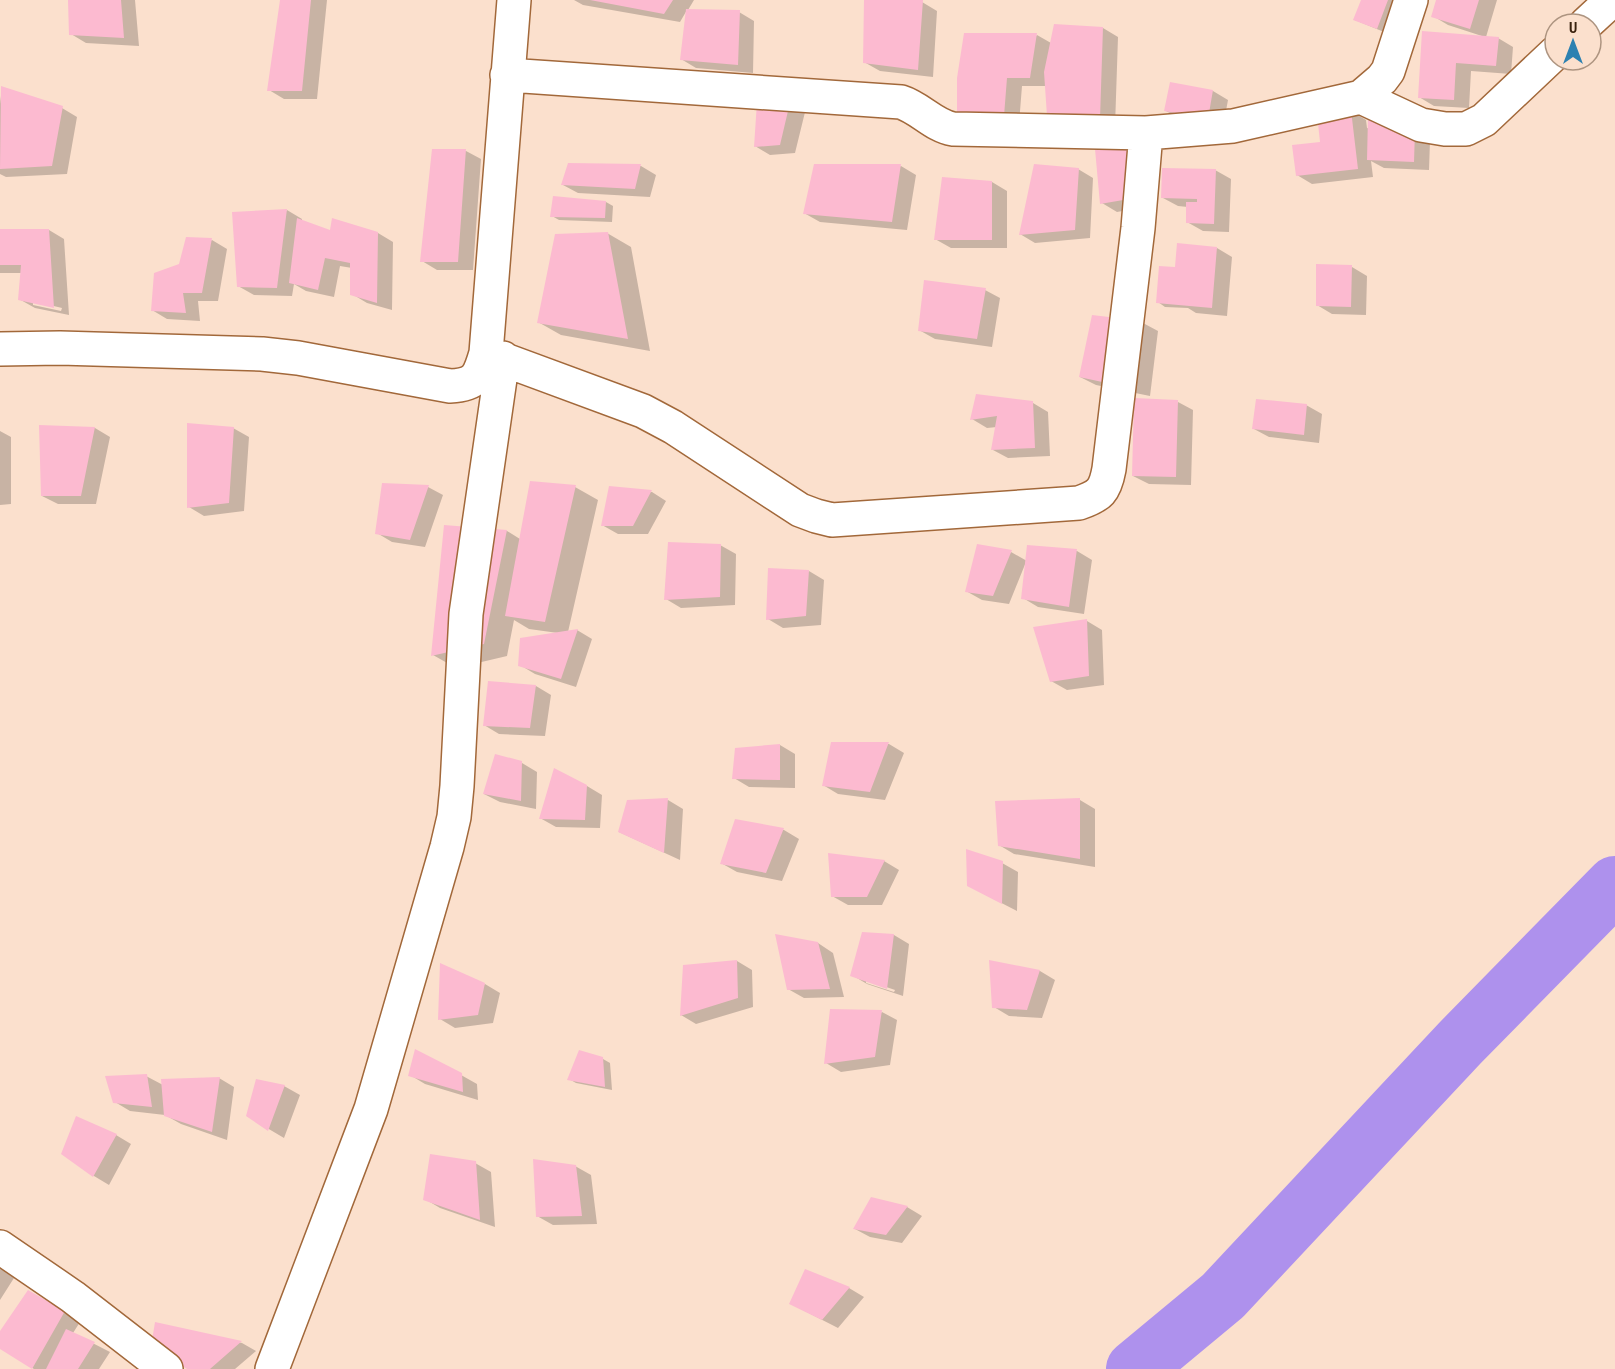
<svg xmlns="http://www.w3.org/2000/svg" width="1615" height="1369" viewBox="0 0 1615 1369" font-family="'PT Sans Narrow',sans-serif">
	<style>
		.shadow { fill: #0003; fill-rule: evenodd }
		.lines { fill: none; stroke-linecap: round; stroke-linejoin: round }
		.river { stroke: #ae91ed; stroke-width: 58 }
		.building { fill: #fcbad0 }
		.minor-casing { stroke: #a2683a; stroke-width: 36 }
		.minor { stroke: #fff; stroke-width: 33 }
	</style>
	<rect width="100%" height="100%" fill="#fbe0cd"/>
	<path class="shadow" d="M69 0H135L139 46 86 43 71 34Z
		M281 0H327L317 99H284L269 90Z
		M574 0H694L688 10 739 12 754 21 753 73 696 68 681 59 687 10 680 22 583 5Z
		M1363 0H1397L1384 32 1355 20Z
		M1438 0H1497L1486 37 1498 38 1513 47 1511 74 1471 71 1469 108 1434 106 1419 97 1424 33 1485 37 1448 25 1433 16Z
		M922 2 937 11 933 77 880 71 864 62Z
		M1103 28 1118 37 1115 127 1047 86H1022L1019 124 959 114 1037 35 1051 43Z
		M1171 84 1213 91 1228 100 1223 127 1181 119 1166 111Z
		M2 88 62 108 77 117 67 174 6 177 0 174V104Z
		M758 103 807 104 795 153 770 155 755 146Z
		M1351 111 1366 120 1367 128 1430 141 1429 170 1384 168 1371 161 1373 177 1312 184 1297 175Z
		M1145 146 1144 207 1117 212 1102 203Z
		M433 151H466L481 159 473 270H437L422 261Z
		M569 164 641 166 656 175 650 197 578 193 563 185Z
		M901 166 916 175 907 230 820 222 804 213Z
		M1078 169 1093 178 1090 238 1035 243 1020 234Z
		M1215 170 1231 179 1229 232 1203 231 1187 222 1188 207 1178 206 1163 198Z
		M992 182 1007 191V248H951L935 239Z
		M606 202 613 206 612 222 559 220 552 216Z
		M287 210 302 219V222L332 232 378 233 393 242 392 310 367 303 352 294V268L340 266 334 297 306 291 294 284 292 296 254 295 238 286Z
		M0 230H49L64 239 69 315 35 308 19 299 22 273H0ZM33 301 62 308 61 311 33 305Z
		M607 233 631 247 650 351 561 335 538 322Z
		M212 240 227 249 218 301H198L200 321 167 319 152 310 180 266Z
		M1217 248 1232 257 1227 316 1196 313 1188 308 1165 307 1158 302Z
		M1352 267 1367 276 1366 315 1332 314 1317 305Z
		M985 290 1000 298 992 347 935 339 919 330Z
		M1143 323 1158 331 1150 396 1096 385 1080 377Z
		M1178 402 1193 410 1191 485 1149 484 1133 476Z
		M1033 403 1048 412 1050 456 1008 458 993 450 997 427 987 428 972 419Z
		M1306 405 1322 414 1319 443 1269 437 1254 429Z
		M41 427 95 428 110 437 96 504H58L42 496Z
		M233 428 249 437 244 511 204 516 189 507Z
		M0 431 11 437V504L0 505Z
		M428 487 443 495 425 547 392 542 377 533Z
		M575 487 598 500 568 632 577 630 592 639 576 687 535 674 520 665 558 633 529 629 514 620 507 656 456 668 433 655 445 526 507 531 520 539Z
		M611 488 652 492 666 501 648 534H618L602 525Z
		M720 545 736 554 735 605 681 608 666 599Z
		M1028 547 1077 551 1092 560 1084 614 1038 607 1023 598 1026 562 1009 604 982 600 966 591 1011 552 1027 561Z
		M809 571 824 580 821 625 783 628 768 619Z
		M1087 621 1102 630 1104 685 1067 690 1051 681Z
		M536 686 551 695 545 736 499 734 484 725Z
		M832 744H889L904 753 885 800 838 794 823 785Z
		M780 745 795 754V788L749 787 734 778Z
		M522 763 537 772 536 809 500 802 484 794Z
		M587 786 602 795 600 828 556 827 540 818Z
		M668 800 683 809 680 860 619 832Z
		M1080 800 1095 809V867L1014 854 999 845Z
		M736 820 784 830 799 839 782 881 737 872 721 863Z
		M884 861 899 870 882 905H848L832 896Z
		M1002 863 1018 872 1017 911 984 894Z
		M863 934 894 935 909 944 903 996 867 984 852 975ZM866 980 895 990 894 992 866 983Z
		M818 943 833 953 844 997 804 998 788 989Z
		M737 961 752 970 753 1007 696 1024 681 1015Z
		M991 962 1040 971 1055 980 1042 1018 1009 1016 994 1007Z
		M485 984 500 993 493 1023 455 1028 440 1019Z
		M882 1012 897 1020 890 1065 841 1072 826 1063Z
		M603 1059 610 1063 612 1090 576 1083 569 1079Z
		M410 1075H461L477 1084 478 1100 425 1084Z
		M146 1076 163 1085 219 1078 234 1087 227 1140 181 1124 165 1115 130 1111 115 1102Z
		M284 1086 300 1095 284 1138 247 1116Z
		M116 1135 131 1144 109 1185 94 1176 63 1153Z
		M475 1163 491 1172 495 1227 440 1208 425 1199Z
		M575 1166 591 1175 597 1224 553 1225 537 1216Z
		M871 1199 907 1207 922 1216 902 1243 870 1237 855 1229Z
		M0 1268 14 1278 0 1300Z
		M806 1271 849 1288 864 1297 838 1328 791 1304Z
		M28 1292 80 1322 73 1333 110 1352 99 1369H34L0 1347V1334Z
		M156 1324 242 1343 256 1351 235 1369H190Z"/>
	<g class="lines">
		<path class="river" d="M1135 1369 1223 1296 1460 1043 1615 885"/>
	</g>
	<path class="building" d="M68 0H121L124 38 69 35Z
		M280 0H311L302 91H267Z
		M590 0H673L664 14Z
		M864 0H923L918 70 863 63Z
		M1361 0H1388L1377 29 1353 20Z
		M1436 0H1479L1470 29 1431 17Z
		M686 9 740 10 738 65 680 60Z
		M1054 24 1103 27 1100 119 1047 116 1044 72Z
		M1422 31 1499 37 1496 66 1456 63 1454 100 1418 98Z
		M964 33H1037L1030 78H1007L1004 116 957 115V78Z
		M1170 82 1213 90 1208 119 1164 111Z
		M1 86 63 106 52 166 0 169Z
		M792 94 780 145 754 147 757 102Z
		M1351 110 1358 169 1296 176 1292 145 1320 142 1317 114Z
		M1368 116 1415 130 1414 162 1367 160Z
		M1145 145 1129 199 1100 204 1095 149Z
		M432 149H466L458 262H420Z
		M568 163 641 164 635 189 561 185Z
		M814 164H901L892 222 803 214Z
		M1034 164 1079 168 1075 230 1019 235Z
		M1162 168 1216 169 1214 224 1186 223V202H1197V199L1161 198Z
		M942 177 992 181V240H934Z
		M553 196 606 201 605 218 550 217Z
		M287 209 277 288 237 287 232 212Z
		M297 218 330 230 332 218 378 232 377 303 350 295V263L325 258 318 290 289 283Z
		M0 229H49L54 308 18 300 21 265H0Z
		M608 232 628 339 537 323 555 234Z
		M186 237 212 238 202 293H183L186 313 151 311 154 273 179 264Z
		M1177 243 1217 247 1212 308 1156 303 1159 266 1175 267Z
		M1316 264 1352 265 1351 307 1316 306Z
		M924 280 986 288 977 339 918 331Z
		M1092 315 1143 321 1135 389 1079 377Z
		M976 394 1033 401 1035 448 991 450 997 416 970 420Z
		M1134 398 1178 400 1176 477 1132 476Z
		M1256 399 1307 404 1304 435 1252 429Z
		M187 423 234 427 229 503 187 508Z
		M39 425 95 427 81 496H41Z
		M530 481 576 485 545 622 505 616Z
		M382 483 429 485 410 540 375 534Z
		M609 486 652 490 633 526H601Z
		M444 525 507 530 484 644 431 656Z
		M668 542 721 544 720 597 664 600Z
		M977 544 1012 550 993 596 965 592Z
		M1027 545 1077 549 1069 607 1021 599Z
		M768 568 809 570 806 616 766 620Z
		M1087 619 1089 676 1050 682 1033 627Z
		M578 629 561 679 518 666 520 638Z
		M488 681 536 685 530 728 483 726Z
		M831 742H889L870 792 822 786Z
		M780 744V780L732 779 735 748Z
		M495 754 522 761 521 801 483 794Z
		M554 768 587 785 585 820 539 819Z
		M668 798 664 853 618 832 627 800Z
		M1080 798V859L998 846 995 801Z
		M735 819 784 828 766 873 720 864Z
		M966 849 1003 861 1002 904 967 886Z
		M828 853 885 860 867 897H831Z
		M862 932 894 934 887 989 850 976Z
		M775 934 818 942 830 989 787 990Z
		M737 960 738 998 680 1016 683 965Z
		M989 960 1040 970 1027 1010 992 1008Z
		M440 963 485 983 478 1015 438 1020Z
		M830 1009 882 1010 875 1057 824 1064Z
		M415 1049 462 1073 463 1092 408 1076Z
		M579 1050 603 1057 605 1087 567 1080Z
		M147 1074 152 1107 113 1103 105 1076Z
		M220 1077 212 1132 164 1116 161 1079Z
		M256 1079 285 1085 268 1131 246 1116Z
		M76 1116 117 1134 93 1177 61 1154Z
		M430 1154 476 1161 480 1220 423 1200Z
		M533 1159 576 1165 582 1216 536 1217Z
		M871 1197 908 1206 886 1235 853 1229Z
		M805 1269 850 1287 822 1320 789 1304Z
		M28 1290 65 1311 32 1369 0 1349V1331Z
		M155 1322 242 1341 210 1369H187L151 1347Z
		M66 1329 95 1342 78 1369H46Z"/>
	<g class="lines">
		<defs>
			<path id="minor" d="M1586 24 1612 0
				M507 75 901 102C920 108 934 126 953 129L1146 133 1233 126 1361 97 1382 79 1388 71 1411 0
				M1361 97 1421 125 1445 129H1466L1484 120 1555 53
				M0 349 60 348 262 354 298 358 450 386C476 385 479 377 486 353L514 0
				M486 353 643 411 673 427 800 510 816 516 832 520 1079 503C1100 496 1105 491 1109 469L1138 228 1146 133
				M0 1247 73 1297 166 1369
				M272 1369 371 1109 447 847 454 817 457 786 466 614 503 358"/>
		</defs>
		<use href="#minor" class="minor-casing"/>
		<use href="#minor" class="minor"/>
	</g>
	<g transform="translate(1573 42)"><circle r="28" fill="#fbe0cd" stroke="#ad9480" stroke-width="1.5"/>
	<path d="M0-4.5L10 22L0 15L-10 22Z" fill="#2c81b1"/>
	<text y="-9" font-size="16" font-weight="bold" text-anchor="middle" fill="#39210d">U</text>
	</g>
</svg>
